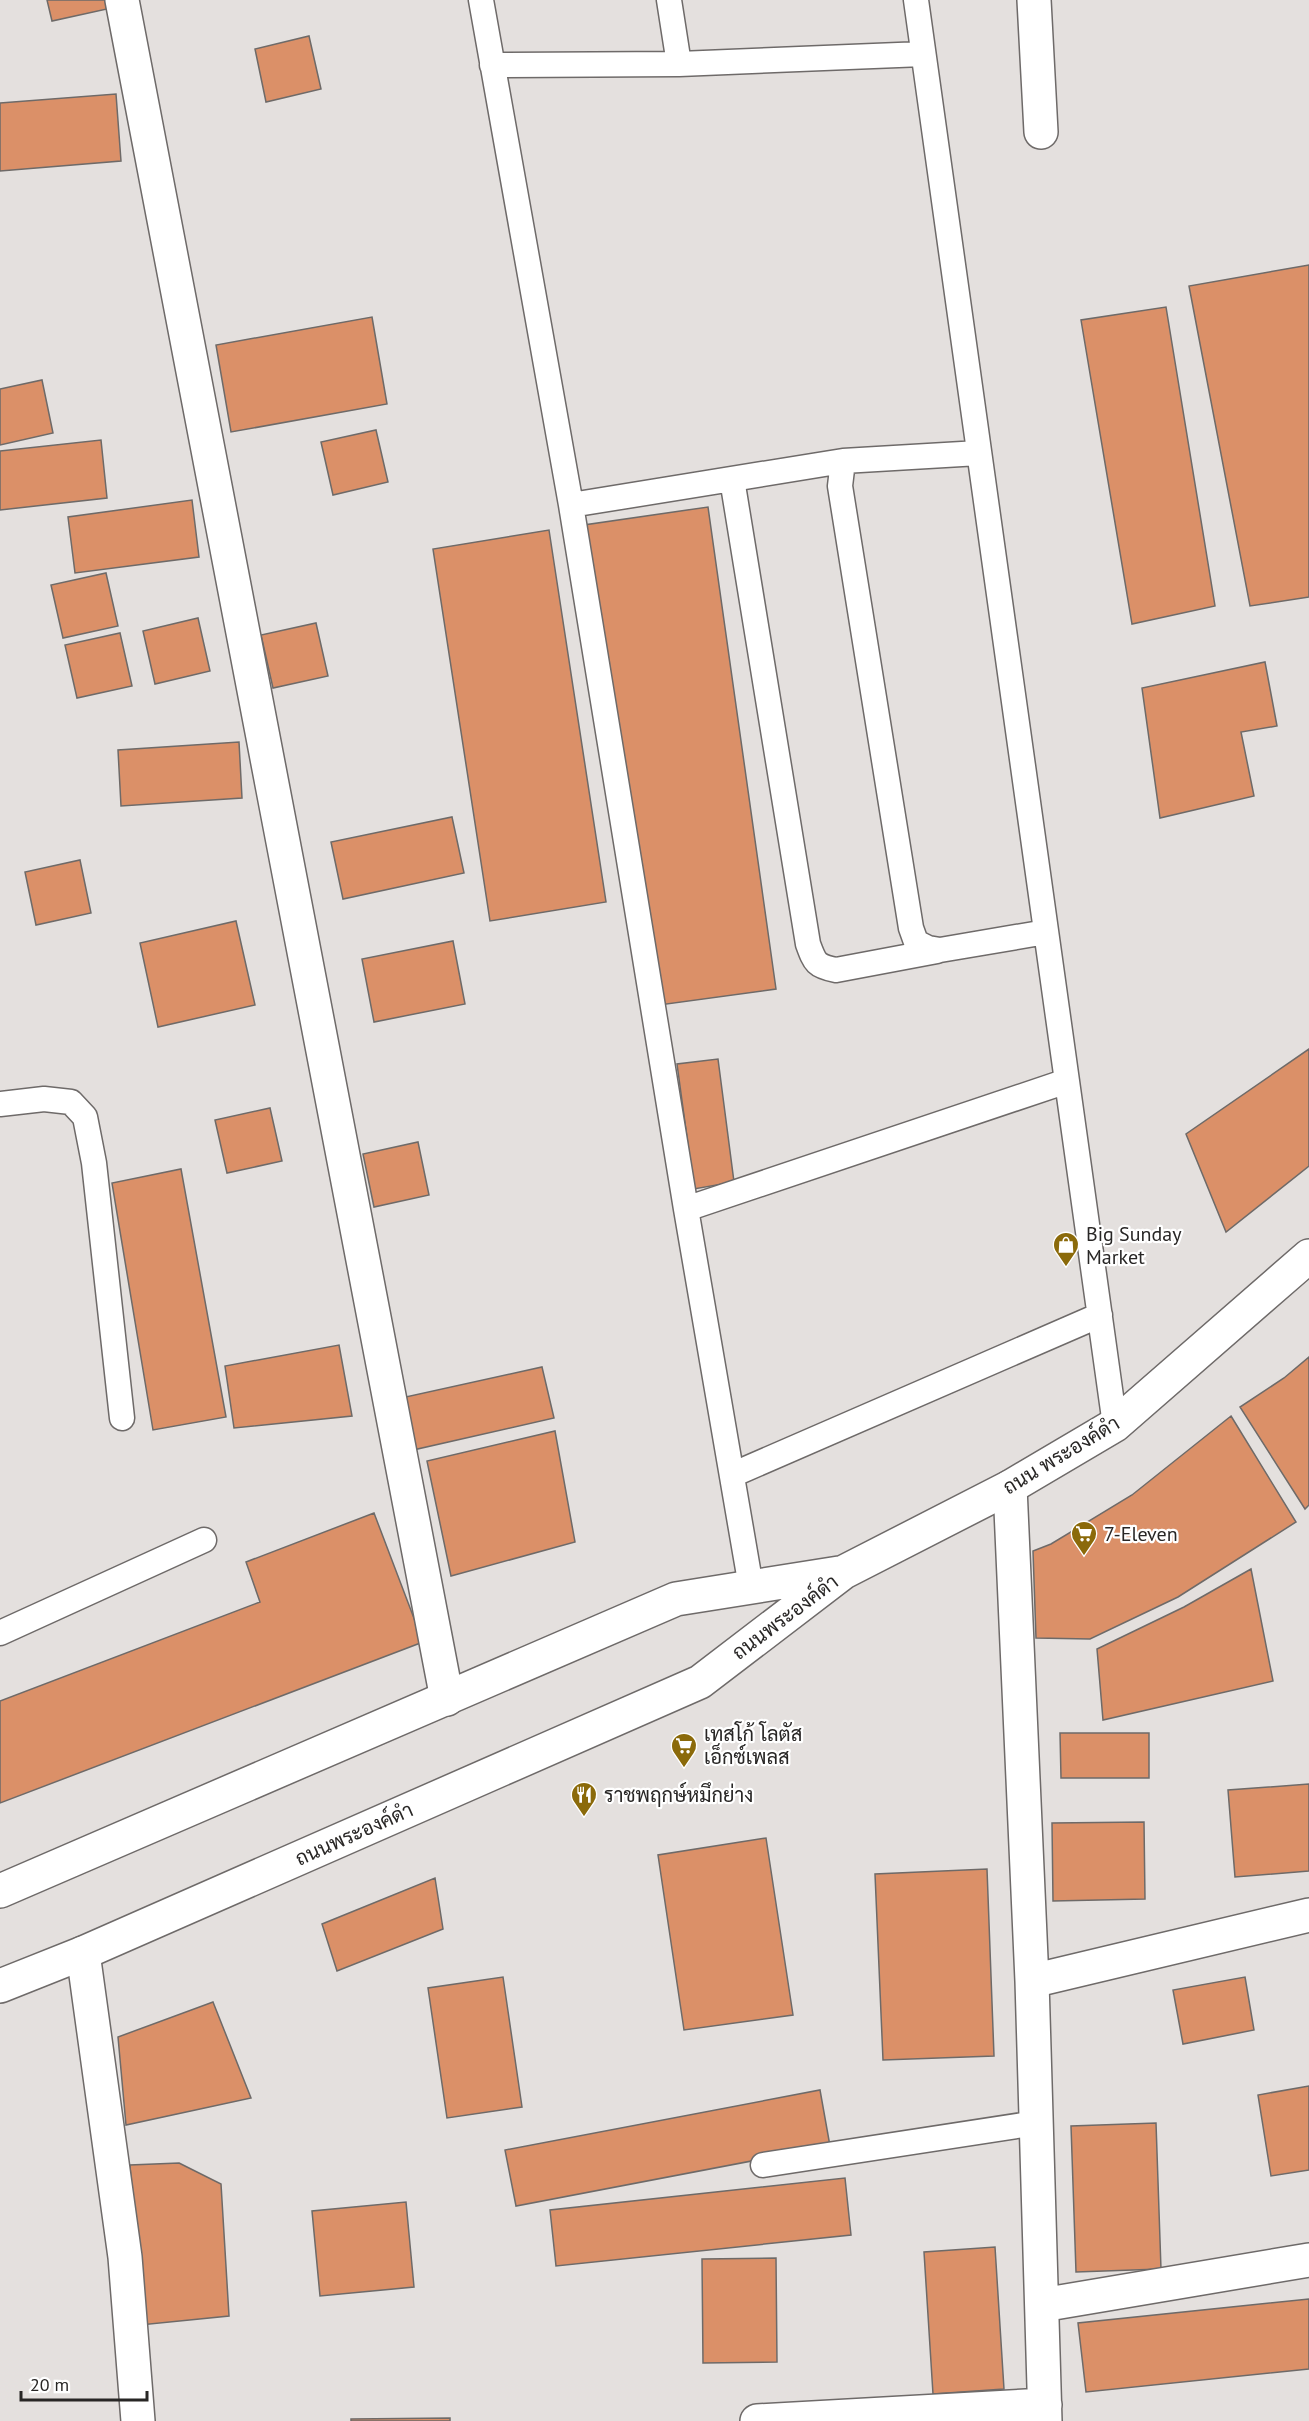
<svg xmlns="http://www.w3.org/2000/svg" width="1309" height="2421" viewBox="0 0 1309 2421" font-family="'PT Sans',Sarabun,sans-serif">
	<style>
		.building { fill: #db9068; stroke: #6e6a68; stroke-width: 1.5 }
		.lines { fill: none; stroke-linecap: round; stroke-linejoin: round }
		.service-casing { stroke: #6e6a69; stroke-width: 27 }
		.minor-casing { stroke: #6e6a69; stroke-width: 36 }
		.tertiary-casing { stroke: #6e6a69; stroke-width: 36 }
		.service { stroke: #fff; stroke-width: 24 }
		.minor { stroke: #fff; stroke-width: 33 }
		.tertiary { stroke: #fff; stroke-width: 33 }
		.labels { text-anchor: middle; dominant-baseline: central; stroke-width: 4.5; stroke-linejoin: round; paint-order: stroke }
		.poi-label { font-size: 20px; fill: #282625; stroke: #fff; text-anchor: start }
		.street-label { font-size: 20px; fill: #282625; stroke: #fff }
	</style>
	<rect width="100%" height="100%" fill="#e4e0de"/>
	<path class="building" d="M47 0H105L107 9 52 21Z
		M309 36 321 89 266 102 255 49Z
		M116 94 121 161 0 171V103Z
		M1309 265V597L1250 606 1189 286Z
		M1166 307 1215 606 1132 624 1081 320Z
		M372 317 387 404 231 432 216 345Z
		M42 380 53 433 0 445V389Z
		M376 430 388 482 333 495 321 442Z
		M101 440 107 498 0 510V451Z
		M192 500 199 557 75 573 68 517Z
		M708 507 776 989 652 1006 584 525Z
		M549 530 606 902 490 921 433 549Z
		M106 573 118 626 63 638 51 585Z
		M198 618 210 671 155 684 143 631Z
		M316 623 328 676 273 688 261 635Z
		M120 633 132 686 77 698 65 645Z
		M1265 662 1277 726 1241 732 1254 796 1160 818 1142 688Z
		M239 742 242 798 121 806 118 750Z
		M452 817 464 873 343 899 331 842Z
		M80 860 91 913 36 925 25 872Z
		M236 921 255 1005 158 1027 140 943Z
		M453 941 465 1004 374 1022 362 959Z
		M1309 1049V1166L1226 1232 1186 1134Z
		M718 1059 734 1182 694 1189 677 1064Z
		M270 1108 282 1161 227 1173 215 1120Z
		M418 1142 429 1195 374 1207 363 1154Z
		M181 1169 226 1417 153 1430 112 1183Z
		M339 1345 352 1416 234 1428 225 1366Z
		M1309 1357V1505L1305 1509 1240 1407 1284 1378Z
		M542 1367 554 1418 413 1450 401 1398Z
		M1231 1416 1296 1522 1178 1597 1090 1639 1036 1638 1033 1551 1051 1544 1132 1495Z
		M555 1431 575 1542 451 1576 427 1461Z
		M374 1513 423 1642 0 1803V1701L260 1602 246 1562Z
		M1251 1569 1273 1681 1103 1720 1097 1649 1184 1607Z
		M1060 1733H1149V1778H1061Z
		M1309 1784V1871L1235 1877 1228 1790Z
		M1144 1822 1145 1899 1053 1901 1052 1823Z
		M766 1838 793 2015 684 2030 658 1855Z
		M987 1869 994 2056 883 2060 875 1874Z
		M435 1878 443 1929 337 1971 322 1924Z
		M503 1977 522 2107 447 2118 428 1988Z
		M1245 1977 1254 2030 1183 2044 1173 1990Z
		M213 2002 251 2098 126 2125 118 2037Z
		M1309 2086V2170L1271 2176 1258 2095Z
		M820 2090 830 2146 516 2206 505 2150Z
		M1156 2123 1161 2269 1076 2272 1071 2126Z
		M179 2163 221 2184 229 2316 140 2325 130 2165Z
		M845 2178 851 2235 556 2266 550 2210Z
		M406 2202 414 2287 320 2296 312 2211Z
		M995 2247 1004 2389 933 2394 924 2252Z
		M776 2258 777 2362 703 2363 702 2259Z
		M1309 2299V2369L1086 2392 1078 2323Z
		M450 2418V2421H351V2419Z"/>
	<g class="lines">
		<defs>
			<path id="service" d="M481 0 571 505 686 1209 751 1587
				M669 0 679 64
				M916 0 1115 1425
				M492 65 679 64 923 54
				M843 461 840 486 911 928 916 942 928 948 940 950 1046 932
				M732 479 808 944C815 963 816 966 836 970L937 951
				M571 505 843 461 979 453
				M0 1104 44 1099 71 1102 85 1117 94 1163 122 1418
				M686 1209 1067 1081
				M732 1475 1100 1315
				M0 1633 204 1540
				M763 2165 1036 2123"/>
			<path id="minor" d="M122 0 447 1699
				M1034 0 1041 132
				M1010 1487 1032 1981 1045 2421
				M83 1953 125 2257 138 2421
				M1032 1981 1309 1915
				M1042 2305 1309 2260
				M757 2421 1045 2405"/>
			<path id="tertiary" d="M0 1891 676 1599 839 1573
				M0 1986 83 1953 700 1682 844 1572 1010 1487 1115 1425 1309 1256"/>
		</defs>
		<use href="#service" class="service-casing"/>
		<use href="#minor" class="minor-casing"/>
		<use href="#tertiary" class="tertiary-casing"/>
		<use href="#service" class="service"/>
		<use href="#minor" class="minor"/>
		<use href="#tertiary" class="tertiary"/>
	</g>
	<defs>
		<symbol id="shop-pin" viewBox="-11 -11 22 30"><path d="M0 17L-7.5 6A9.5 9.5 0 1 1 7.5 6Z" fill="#8b6a0a" stroke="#fff"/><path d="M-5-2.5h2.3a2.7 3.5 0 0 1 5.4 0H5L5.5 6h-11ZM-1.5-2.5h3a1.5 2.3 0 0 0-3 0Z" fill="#fff"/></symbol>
		<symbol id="supermarket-pin" viewBox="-11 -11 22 30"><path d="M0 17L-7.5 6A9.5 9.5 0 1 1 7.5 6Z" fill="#8b6a0a" stroke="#fff"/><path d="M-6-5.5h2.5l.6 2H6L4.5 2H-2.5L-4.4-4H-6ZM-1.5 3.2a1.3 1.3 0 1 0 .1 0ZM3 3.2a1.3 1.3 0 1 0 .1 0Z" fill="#fff"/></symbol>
		<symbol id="restaurant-pin" viewBox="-11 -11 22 30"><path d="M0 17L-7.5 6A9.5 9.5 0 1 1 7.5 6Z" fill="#8b6a0a" stroke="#fff"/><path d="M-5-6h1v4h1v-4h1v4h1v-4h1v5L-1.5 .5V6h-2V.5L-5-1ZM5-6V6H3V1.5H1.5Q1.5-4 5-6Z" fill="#fff"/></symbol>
	</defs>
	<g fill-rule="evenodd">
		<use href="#shop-pin" x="1051" y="1230" width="30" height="40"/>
		<use href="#supermarket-pin" x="1069" y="1519" width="30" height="40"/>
		<use href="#supermarket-pin" x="669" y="1731" width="30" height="40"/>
		<use href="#restaurant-pin" x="569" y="1780" width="30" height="40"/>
	</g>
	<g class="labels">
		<g class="poi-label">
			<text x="1086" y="1234">Big Sunday<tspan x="1086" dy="23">Market</tspan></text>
			<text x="1104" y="1534">7-Eleven</text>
			<text x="704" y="1734">เทสโก้ โลตัส<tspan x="704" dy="23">เอ็กซ์เพลส</tspan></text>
			<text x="604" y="1795">ราชพฤกษ์หมึกย่าง</text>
		</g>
		<g class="street-label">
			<text transform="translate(1061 1455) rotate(-31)">ถนน พระองค์ดำ</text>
			<text transform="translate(785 1617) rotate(-37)">ถนนพระองค์ดำ</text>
			<text transform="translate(354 1834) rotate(-24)">ถนนพระองค์ดำ</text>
		</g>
	</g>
	<path d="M21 2391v9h126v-9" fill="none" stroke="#282625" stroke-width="3"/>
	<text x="30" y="2391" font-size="18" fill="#282625" stroke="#ffffff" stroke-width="4.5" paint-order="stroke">20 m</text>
</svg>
